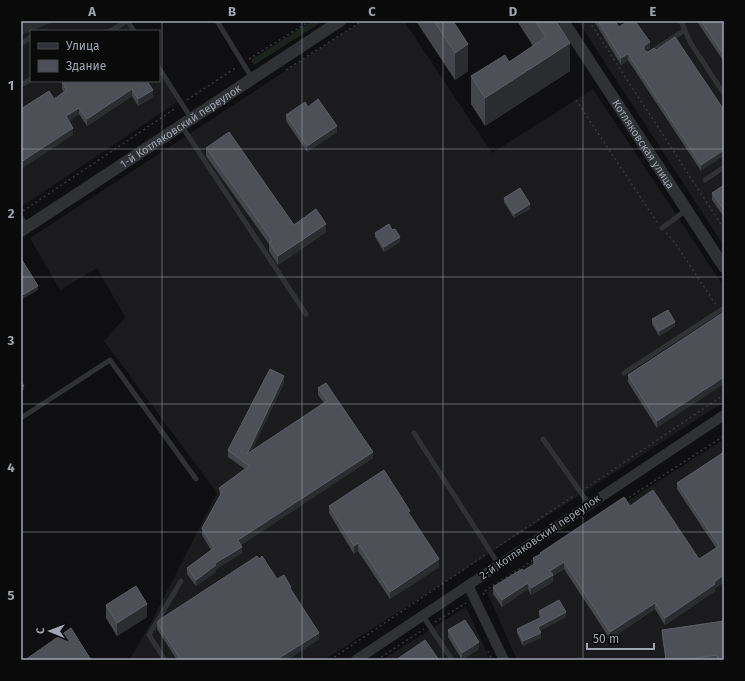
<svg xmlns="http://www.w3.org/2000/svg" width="745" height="681" viewBox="0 0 745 681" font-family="'Fira Sans',sans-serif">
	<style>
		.built { fill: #1b1b1d }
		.green { fill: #1c231d }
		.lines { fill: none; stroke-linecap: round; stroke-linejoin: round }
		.path { stroke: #36383c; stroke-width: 1.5; stroke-dasharray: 2 3; stroke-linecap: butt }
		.service { stroke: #303135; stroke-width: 5 }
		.minor { stroke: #303135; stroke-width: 10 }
		.tertiary { stroke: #303135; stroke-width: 12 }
		.wall { fill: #45464c }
		.shaded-wall { fill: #2b2c30 }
		.building { fill: #4f5057; stroke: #5b5e65 }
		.grid { fill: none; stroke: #a0a5b1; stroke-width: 1; stroke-opacity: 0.55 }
		.labels { text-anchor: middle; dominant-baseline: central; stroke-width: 3.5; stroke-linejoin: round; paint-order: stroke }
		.street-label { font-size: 11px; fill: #a0a5b1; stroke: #0a0a0b }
		.neatline { fill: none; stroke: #a0a5b1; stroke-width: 1.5 }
		.grid-label { font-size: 13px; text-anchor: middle; font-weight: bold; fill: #a0a5b1 }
	</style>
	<rect width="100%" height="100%" fill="#0f0f11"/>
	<path class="built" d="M21 21H129L136 31H31V81H159V67L180 100 21 207Z
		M362 21H404L492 153 593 89 724 287V402L324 660H131L130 659 152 621 217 493 104 341 125 317 97 268 60 290 30 238Z
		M578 21H724V246Z
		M724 439V660H517L487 592Z
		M466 607 490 660H382Z"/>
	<path class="green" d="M312 21H323L254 65 251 60Z"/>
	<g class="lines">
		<path class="path" d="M589 21 724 229
			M249 59 310 21
			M286 70 362 21
			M187 100 237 67
			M576 100 657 222
			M23 211 176 108
			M666 233 675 243 716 305
			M586 488 724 395
			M625 500 724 436
			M496 548 575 495
			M484 595 483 592 535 559
			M435 622 466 603
			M488 651 492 660
			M330 660 485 555
			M377 660 424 629"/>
		<path class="service" d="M217 21 252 78
			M681 21 690 42 724 94
			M129 23 134 31
			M110 31 124 23
			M21 44 31 37
			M651 52 685 30
			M159 68 191 118
			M21 85 31 79
			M181 125 306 314
			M705 180 724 167
			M21 217 27 227
			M662 228 686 210
			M624 373 724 308
			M21 418 110 360 196 479
			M414 433 499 565
			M543 439 589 504
			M423 616 452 660
			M165 660 149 635 181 581"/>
		<path class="minor" d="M468 585 504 660
			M356 660 724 415"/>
		<g class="tertiary">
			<path id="s1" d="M563 21 724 267"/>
			<path id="s2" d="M21 231 340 21"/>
		</g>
	</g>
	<path class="wall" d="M416 21H453L468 71 455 80Z
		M517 21H556L570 71 485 126 471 104V76L509 62 533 46Z
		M594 21H615L619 27 650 48 646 51 648 52 656 50 724 110 701 171 628 60 621 65Z
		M698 21H720L724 28V62L698 23Z
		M140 81 153 97 138 106 132 96 87 126 79 114 69 121 73 135 54 99 64 92 62 89V82Z
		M308 107 337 132 307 152 286 121V115Z
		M206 148 294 225 326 232 278 265 269 251V244L206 156Z
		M724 185V217L712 200V193Z
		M504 198 530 209 514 218 504 202Z
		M375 233 400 242 384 252 375 237Z
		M724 312 657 428 628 382V375Z
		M652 319 675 326 659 336 652 324Z
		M284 383 251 451 324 403 318 395V388L373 458 241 545 242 553 216 569V572L196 586 187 574V568L211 550 202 535V528L220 496 219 488 245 469 228 457V450Z
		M724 452V582L715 588V591L665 625 655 609 610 639 564 569 553 576V582L531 595 528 589 502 607 493 594V587L533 565V558L540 554V553L630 506 699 559 716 548 677 489V483Z
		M329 506 410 515 439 567 390 599 358 551 354 554 329 513Z
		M259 559 277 579 291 591 319 639 287 660H177L157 629V623Z
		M106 605 147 617 117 636 106 618Z
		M539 611 566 617 539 631 541 638 523 646 517 633V629L540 618 539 616Z
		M724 621V660H666L662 637V630Z
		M448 630 479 649 462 660 448 637Z"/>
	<path class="shaded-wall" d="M24 21H55L21 35V23Z
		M650 42V48L644 53V46Z
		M570 43V71L485 126V98Z
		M468 44V71L455 80V53Z
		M628 54V60L621 65V58Z
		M132 89V96L87 126V119Z
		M153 90V97L138 106V99Z
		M79 108V114L66 123V116Z
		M337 126V132L307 152V146Z
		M73 128V135L21 169V162Z
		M724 150V156L701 171V165Z
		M530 204V209L514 218V214Z
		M326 224V232L278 265V256Z
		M400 237V242L384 252V247Z
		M38 286V290L21 300V296Z
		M675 322V326L659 336V331Z
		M284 376V383L247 461V454Z
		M724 377V384L657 428V421Z
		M24 386V390L21 391V387Z
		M373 452V458L238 547V540Z
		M358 543V551L354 554V546Z
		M242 547V553L216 569V572L196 586V580L214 564Z
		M439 559V567L390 599V592Z
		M564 562V569L553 576V582L531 595V588L550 571Z
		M724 575V582L715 588V591L665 625V618Z
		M528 583V589L502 607V600Z
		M655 603V609L610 639V632Z
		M147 604V617L117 636V623Z
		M566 612V617L538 632V627Z
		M319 633V639L287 660H276Z
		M541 633V638L523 646V641Z
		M479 642V649L462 660V653Z"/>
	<path class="building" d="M434 21H453L468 44 455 53Z
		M535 21H556L570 43 485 98 471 76 505 55 509 62 546 37Z
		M598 21H615L619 27 628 21H635L650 42 644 46V51L648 52 654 48 656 50 675 37 724 110V150L701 165 628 54 621 58Z
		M701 21H720L724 28V55Z
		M64 81H140L142 83 145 81H147L153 90 138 99 132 89 87 119 79 108 66 116 73 128 21 162V109L49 91 54 99 67 90 62 82Z
		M318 99 337 126 307 146 286 115 305 102 308 107Z
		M229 132 294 225 316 209 326 224 278 256 269 242 272 240 206 148Z
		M724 185V210L712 193Z
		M520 188 530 204 514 214 504 198Z
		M389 224 392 230 395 229 400 237 384 247 375 233Z
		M22 260 38 286 21 296V261Z
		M668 310 675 322 659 331 652 319Z
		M724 312V377L657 421 628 375Z
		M270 369 284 376 247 454 327 401 318 388 326 383 373 452 238 540 242 547 214 564 216 565 196 580 187 568 214 548 202 528 222 492 219 488 249 466 228 450Z
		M21 381 24 386 21 387Z
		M724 452V575L714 582 715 584 665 618 655 603 610 632 564 562 550 571 553 575 531 588 528 583 502 600 493 587 522 569 523 571 536 563 533 558 541 554 540 553 624 497 630 506 653 490 699 559 719 546 677 483Z
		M384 470 410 511 408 512 439 559 390 592 358 543 354 546 329 506Z
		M257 556 259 559 262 556 277 579 284 575 291 587 290 588 319 633 276 660H181L157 623 159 620Z
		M136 586 147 604 117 623 106 605Z
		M559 600 566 612 538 627 541 633 523 641 517 629 542 617 539 611Z
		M465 620 479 642 462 653 448 630Z
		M724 621V660H718L717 655 684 660H666L662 630Z
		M71 628 91 660H25Z
		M425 640 439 660H396Z"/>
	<path class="grid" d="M162 21V660M302 21V660M443 21V660M583 21V660M21 149H724M21 277H724M21 404H724M21 532H724"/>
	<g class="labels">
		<g class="street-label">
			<text stroke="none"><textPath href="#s2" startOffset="191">1-й Котляковский переулок</textPath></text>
			<text stroke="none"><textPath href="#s1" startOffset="147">Котляковская улица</textPath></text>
			<text transform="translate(540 537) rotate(-34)">2-й Котляковский переулок</text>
		</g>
	</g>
	<rect width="745" height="681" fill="none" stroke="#0a0a0b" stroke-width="44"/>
	<rect x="30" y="30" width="130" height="52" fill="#0a0a0b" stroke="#46484d"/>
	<rect x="38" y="43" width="20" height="6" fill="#303135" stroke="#46484d"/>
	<text x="66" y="50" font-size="12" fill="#a0a5b1">Улица</text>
	<rect x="38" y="60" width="20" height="12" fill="#4f5057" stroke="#46484d"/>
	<text x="66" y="70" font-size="12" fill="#a0a5b1">Здание</text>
	<g transform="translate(50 631) rotate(271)" stroke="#0a0a0b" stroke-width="3" paint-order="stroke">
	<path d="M0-3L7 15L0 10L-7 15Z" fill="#a0a5b1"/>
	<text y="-6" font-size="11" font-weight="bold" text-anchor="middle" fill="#a0a5b1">С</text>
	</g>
	<path d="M587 643v6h67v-6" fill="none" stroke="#a0a5b1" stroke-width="2"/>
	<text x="593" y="643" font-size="12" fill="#a0a5b1" stroke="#0a0a0b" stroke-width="3" paint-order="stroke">50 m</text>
	<rect x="22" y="22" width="701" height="637" class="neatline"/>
	<g class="grid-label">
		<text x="92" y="16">A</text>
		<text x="232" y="16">B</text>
		<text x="372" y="16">C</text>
		<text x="513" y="16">D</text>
		<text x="653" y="16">E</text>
		<text x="11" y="90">1</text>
		<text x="11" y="218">2</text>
		<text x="11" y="345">3</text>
		<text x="11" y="472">4</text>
		<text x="11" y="600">5</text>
	</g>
</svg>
